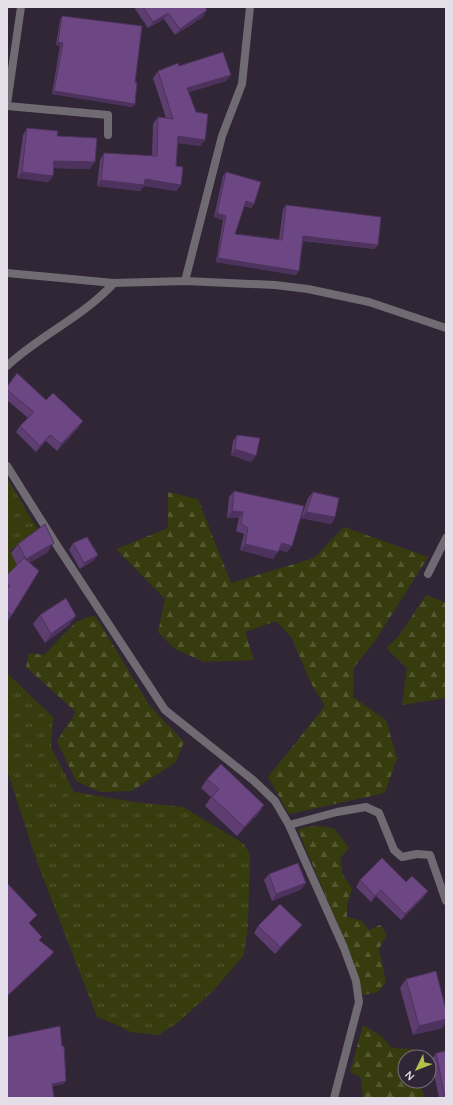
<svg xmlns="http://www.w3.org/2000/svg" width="453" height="1105" viewBox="0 0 453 1105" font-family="Quicksand,sans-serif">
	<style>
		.grass { fill: url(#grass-tufts) }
		.forest { fill: url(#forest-firs) }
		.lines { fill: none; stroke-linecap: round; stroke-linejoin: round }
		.street { stroke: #706b73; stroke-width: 8 }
		.wall { fill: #5e3d71 }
		.shaded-wall { fill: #4c325c }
		.building { fill: #6d4783; stroke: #4c325c }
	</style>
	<defs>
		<pattern id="grass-tufts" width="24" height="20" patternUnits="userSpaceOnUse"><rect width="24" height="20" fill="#373c0e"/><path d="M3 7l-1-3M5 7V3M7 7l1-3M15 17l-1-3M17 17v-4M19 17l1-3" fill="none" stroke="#545831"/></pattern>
		<pattern id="forest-firs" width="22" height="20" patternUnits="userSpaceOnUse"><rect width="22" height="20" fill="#373c0e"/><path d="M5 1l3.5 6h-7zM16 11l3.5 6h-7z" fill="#545831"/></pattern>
	</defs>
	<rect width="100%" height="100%" fill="#302636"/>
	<path class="grass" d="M7 478 38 530 16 546 7 541Z
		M7 673 53 717 51 747 74 792 134 802 183 807 244 844 250 854 248 925 244 955 212 992 176 1024 158 1035 130 1032 113 1023 97 1017 37 862 7 770Z"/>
	<path class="forest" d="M168 492 198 499 231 583 314 558 344 527 428 557 375 641 354 667 353 697 386 720 397 758 385 793 289 814 268 777 325 706 311 683 291 637 276 621 245 632 254 660 204 662 175 649 158 632 165 599 116 549 168 528Z
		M7 541 16 546 10 551 18 566 7 578Z
		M426 595 446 603V698L402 705 407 668 386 648 399 636Z
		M91 616 96 617 150 706 184 742 176 762 132 791 100 792 76 781 57 741 76 712 26 667 29 653 44 655 76 622Z
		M322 826 335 829 349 848 340 858 343 875 352 889 347 904V917L362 921 369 930 380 925 387 934 379 949 386 982 378 992 363 995 349 951 298 830 305 827Z
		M363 1025 380 1035 392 1048 413 1049 424 1057H405V1081H419L425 1098H363L361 1078 350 1072Z"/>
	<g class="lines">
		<path class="street" d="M7 104 21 7
			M7 106 108 115V135
			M7 273 114 283 185 281 275 285 308 289 369 302 446 328
			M185 281 222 136 242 84 250 7
			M7 366C40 335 83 317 114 283
			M7 466 58 547 165 710 253 780 275 801 289 825 344 948 356 981 359 1002 334 1098
			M428 574 446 538
			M289 825 337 812 366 807 379 813 394 850 402 857 417 854 430 855 446 901"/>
	</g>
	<path class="wall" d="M136 7H205L203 17 175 35 164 19 148 28 135 9Z
		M62 16 135 83V104L132 107 52 94 60 46 56 45 60 20Z
		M179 66 231 75 226 81 189 92 205 140 200 146 178 143 176 166 181 185 176 191 144 186 140 191 97 186 100 160 104 153 152 156 153 124 158 117 166 118 153 78 158 71Z
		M27 128 57 136 90 169 54 168 53 176 48 182 17 178 23 135Z
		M226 172 254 204 251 208 244 206 235 234 279 239 283 209 286 205 375 249 303 241 299 271 296 275 216 262 223 220 214 217 223 176Z
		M7 387 46 400 79 427 57 451 46 441 36 452 16 432 20 426 28 418 7 400Z
		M237 435 251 462 231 455 233 441Z
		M234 491 292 546 287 552 279 550 273 559 240 550 244 534 236 531 239 518H227L229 497Z
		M313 492 335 517 331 524 301 518 308 498Z
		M73 543 98 555 93 561 80 569 69 550Z
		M18 544 48 552 29 563 12 615 7 622V575L17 565 11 553Z
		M40 615 76 616 69 625 45 643 33 624Z
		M207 779 264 805 258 814 237 836 205 806 211 797 201 788Z
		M269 874 302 889 272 901 264 880Z
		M360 880 406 882 428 891 423 898 401 920 376 896 371 902 356 887Z
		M302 925 297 931 275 954 254 933 258 926Z
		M406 979 442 1028 413 1035 400 988Z
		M436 1053 446 1098H439L431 1060Z"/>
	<path class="shaded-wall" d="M207 10 203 17 175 35 180 29Z
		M168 13 164 19 148 28 153 22Z
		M58 42 63 43 60 46 56 45Z
		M231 75 226 81 183 94 187 88Z
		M54 91 135 104 132 107 52 94Z
		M178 136 205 140 200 146 174 142Z
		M54 161 95 162 90 169 50 168Z
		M22 172 53 176 48 182 17 178Z
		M145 179 181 185 176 191 144 186 140 191 97 186 101 180Z
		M246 201 254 204 251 208 243 205Z
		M217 213 226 216 223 220 214 217Z
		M303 236 378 245 375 249 300 240Z
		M218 258 299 271 296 275 216 262Z
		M83 421 79 427 57 451 61 444Z
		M50 435 46 441 36 452 40 446Z
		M235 449 256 456 251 462 231 455Z
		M232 511 243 512 239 518H227Z
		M306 512 335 517 331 524 301 518Z
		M54 543 48 552 19 569 26 559Z
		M282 543 292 546 287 552 277 549Z
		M245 544 278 552 273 559 240 550Z
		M98 555 93 561 80 569 84 563Z
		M76 616 69 625 45 643 51 634Z
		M264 805 258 814 237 836 244 827Z
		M306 883 302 889 272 901 276 894Z
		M381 890 371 902 375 896Z
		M428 891 423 898 401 920 405 914Z
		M302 925 297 931 275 954 280 947Z
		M54 952 51 956 7 997V996Z
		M446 1019V1022L442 1028 413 1035 419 1026Z
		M66 1081 64 1084 50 1087 52 1084Z"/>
	<path class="building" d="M143 7H205L207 10 180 29 168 13 153 22Z
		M62 16 142 26 135 83 137 82 135 104 54 91 63 43 58 42Z
		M223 52 231 75 187 88 196 112 208 114 205 140 178 136 176 166 183 167 181 185 145 179 144 185 101 180 104 153 157 156 158 117 173 119 158 71 178 63 179 66Z
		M27 128 58 131 57 136 97 138 95 162 54 161 53 176 22 172Z
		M226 172 261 182 254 204 246 201 235 234 282 240 286 205 381 217 378 245 303 236 299 271 218 258 226 216 217 213Z
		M17 373 46 400 53 393 83 421 61 444 50 435 40 446 20 426 34 412 7 390V387Z
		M237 435 260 438 256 456 235 449Z
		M234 491 304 506 292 546 282 543 278 552 245 544 248 528 241 524 243 512 232 511Z
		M313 492 339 498 335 517 306 512Z
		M45 524 54 543 26 559 18 544Z
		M87 537 98 555 84 563 73 543Z
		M24 558 39 571 12 615 7 612V589L10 586 7 584V575Z
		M66 598 76 616 51 634 40 615Z
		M221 764 264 805 244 827 212 797 219 789 207 779Z
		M382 858 406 882 412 876 428 891 405 914 381 890 375 896 360 880Z
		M298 863 306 883 276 894 269 874Z
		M7 883 37 915 29 923 42 937 39 940 54 952 7 996Z
		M280 904 302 925 280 947 258 926Z
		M436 971 446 1010V1019L419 1026 406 979Z
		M60 1026 62 1046H64L66 1081 52 1084 54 1098H7V1037Z
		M446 1051V1098H445L436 1053Z"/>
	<rect width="453" height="1105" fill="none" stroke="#e4dee8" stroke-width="16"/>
	<g transform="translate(417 1069) rotate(227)"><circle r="19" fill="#302636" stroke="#78707d"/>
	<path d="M0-3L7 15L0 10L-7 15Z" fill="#b4c24a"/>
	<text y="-6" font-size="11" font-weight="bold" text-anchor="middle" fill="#e4dee8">N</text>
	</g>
</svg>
